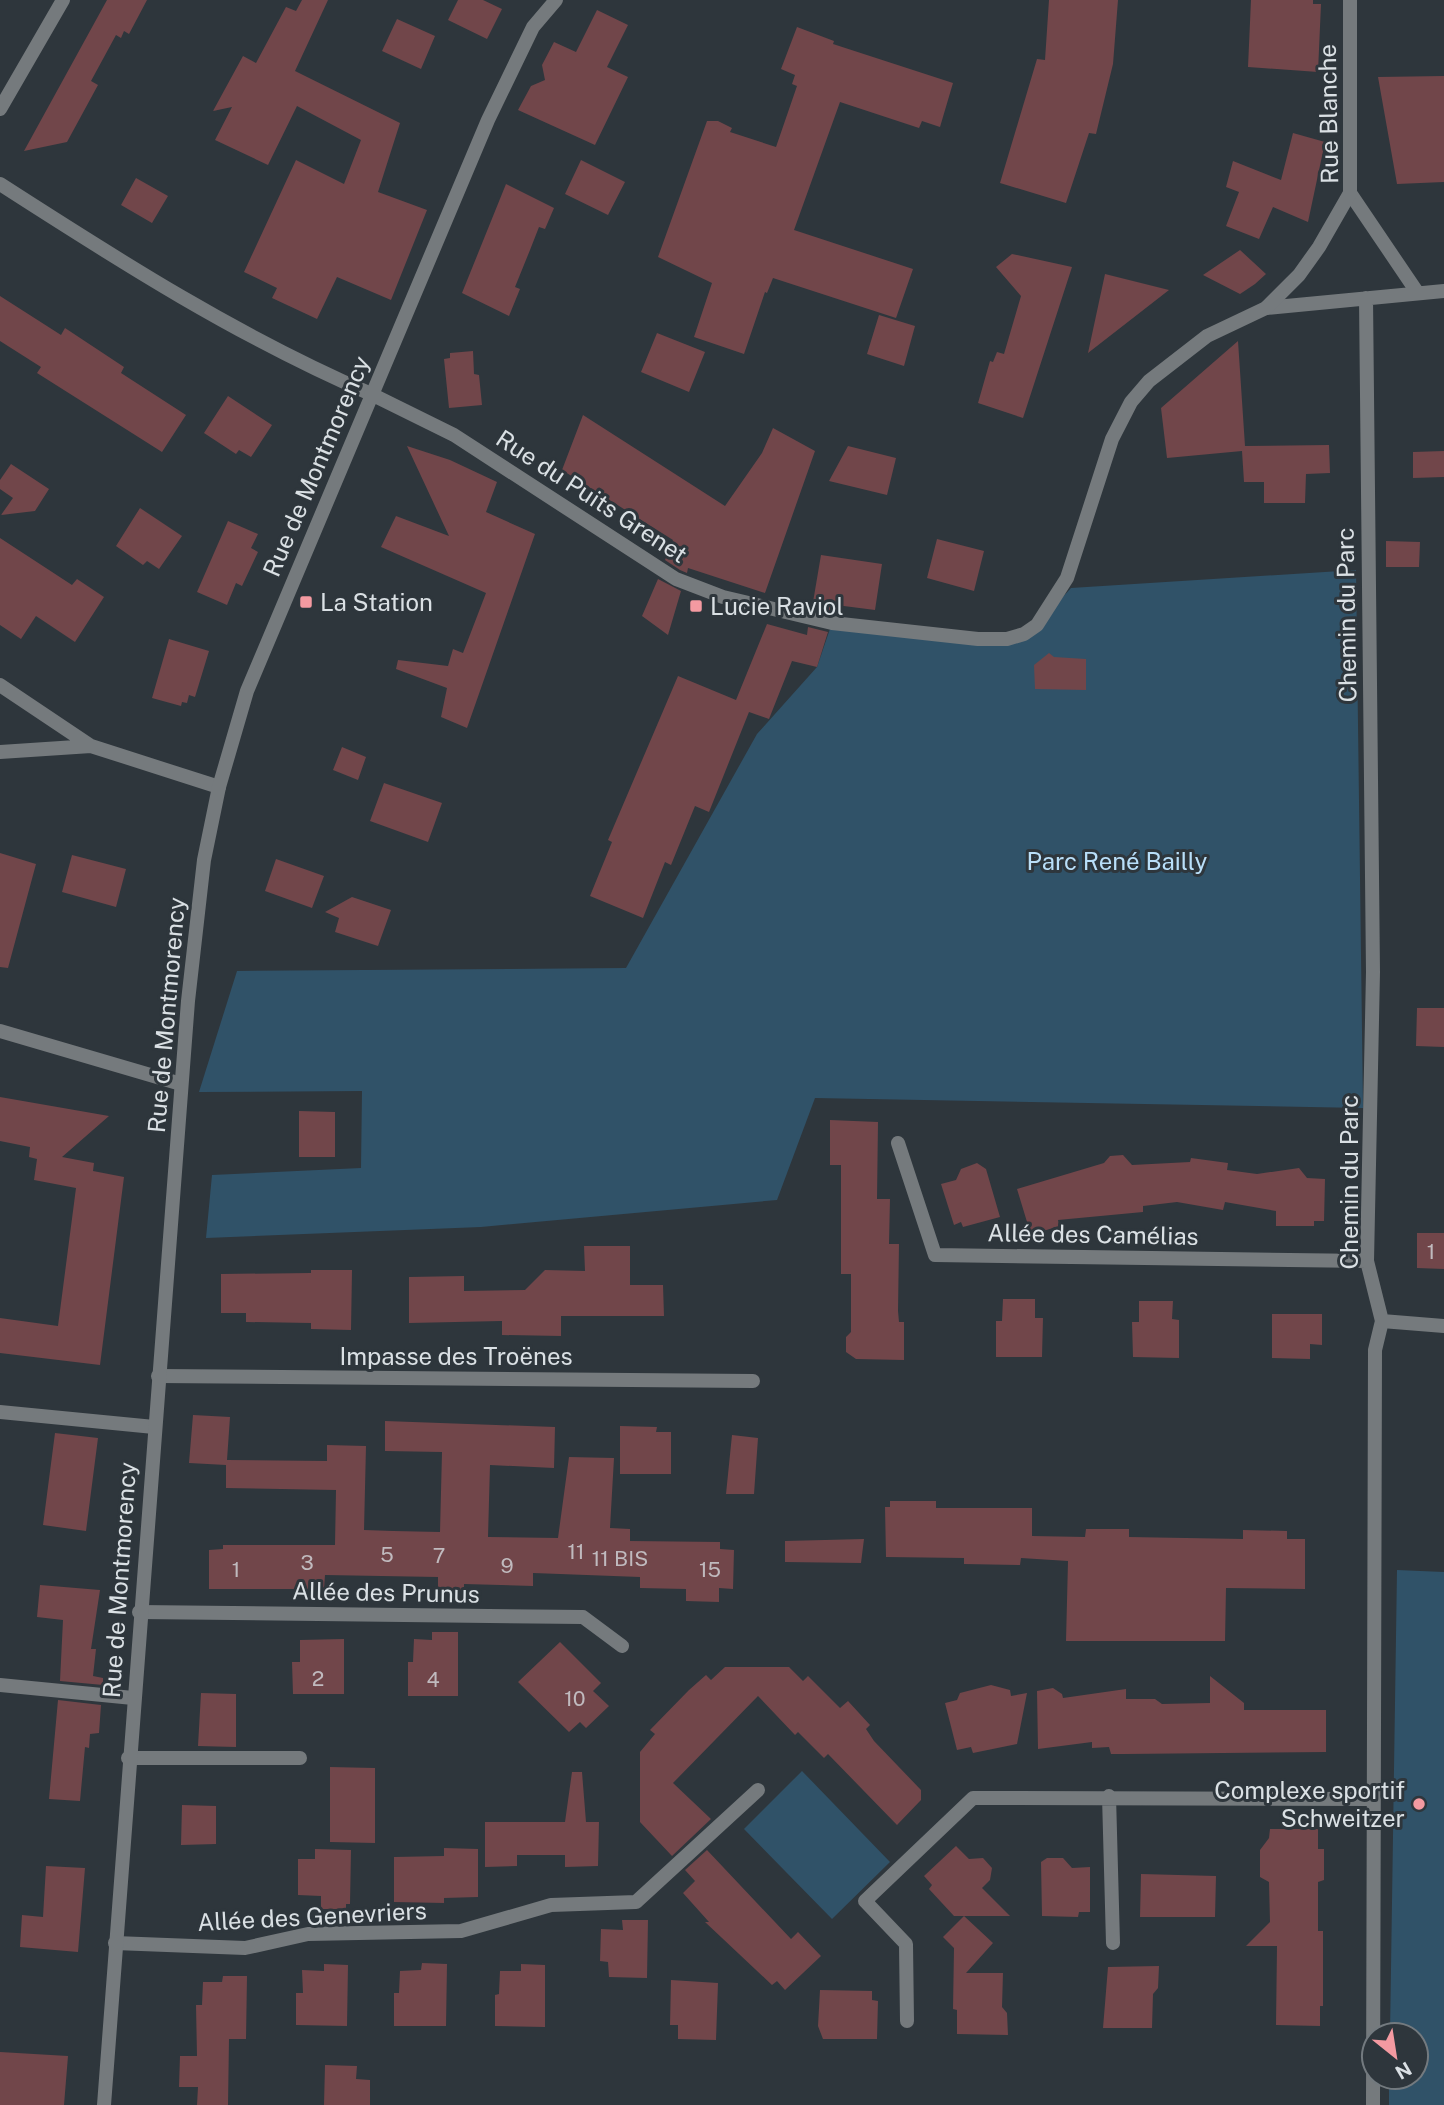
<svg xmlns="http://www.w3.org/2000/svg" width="1444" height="2105" viewBox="0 0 1444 2105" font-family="'Public Sans',sans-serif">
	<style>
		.green { fill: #305268 }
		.building { fill: #71464a }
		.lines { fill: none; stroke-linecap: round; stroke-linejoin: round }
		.minor { stroke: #757a7d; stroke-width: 14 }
		.tertiary { stroke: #757a7d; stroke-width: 14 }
		.poi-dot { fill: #f49aa1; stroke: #2e363c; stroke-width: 2.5 }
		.labels { text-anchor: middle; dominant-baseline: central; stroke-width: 6; stroke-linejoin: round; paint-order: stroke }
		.number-label { font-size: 21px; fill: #c0babe }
		.street-label { font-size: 24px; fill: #dae0e4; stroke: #2e363c }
		.poi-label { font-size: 24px; fill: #dae0e4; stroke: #2e363c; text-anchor: start }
		.park-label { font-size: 24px; fill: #b9dff9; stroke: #2e363c }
	</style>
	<rect width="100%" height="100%" fill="#2e363c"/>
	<path class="green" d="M1356 570 1363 1108 815 1098 777 1200 481 1227 206 1238 212 1175 361 1168 362 1091 199 1092 237 971 626 968 757 734 817 667 832 623 985 642 1037 625 1071 588Z
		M1397 1570 1444 1572V2105H1389V2077H1416V2035H1390Z
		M802 1771 890 1862 832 1919 744 1829Z"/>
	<path class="building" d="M107 0H147L129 34 124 31 121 38 116 35 91 81 98 85 67 142 24 151Z
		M302 0H328L295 71 400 123 378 192 427 210 391 300 337 277 317 319 272 298 277 288 244 272 296 160 344 184 361 140 297 106 268 165 215 140 232 107 213 111 243 56 256 63 286 7 296 11Z
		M458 0H483L502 9 487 39 448 20Z
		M1049 0H1118L1113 64 1096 134 1089 133 1066 203 1000 183 1037 59 1045 60Z
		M1251 0H1313V4H1321L1318 72 1248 67Z
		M597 10 628 25 607 67 628 77 595 145 518 110 531 86 545 80 542 65 554 42 576 52Z
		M397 19 435 36 421 69 382 51Z
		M797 27 834 41 833 44 953 83 940 127 922 121 919 128 840 102 794 230 913 269 896 318 773 278 767 293 765 292 744 354 694 337 712 283 658 257 707 121H718L732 128 730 132 776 147 797 86 792 84 795 75 781 69Z
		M1444 76V182L1397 184 1378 77Z
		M1293 133 1325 142 1308 222 1273 207 1259 239 1226 226 1239 192 1226 187 1233 161 1281 180Z
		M581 160 625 182 608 215 565 194Z
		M136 178 168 196 152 223 121 205Z
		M506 184 554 208 545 229 539 227 530 250 515 287 520 289 509 316 462 293Z
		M1240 250 1266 274 1255 284 1240 294 1203 275Z
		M1012 254 1072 267 1023 418 978 403 990 361 993 362 997 352 1004 354 1021 296 996 267Z
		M1105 274 1169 290 1088 353Z
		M0 296 61 335 65 328 124 367 121 373 186 415 162 452 37 373 41 367 0 341Z
		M879 315 915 326 904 366 867 354Z
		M657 333 705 352 689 392 641 372Z
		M1238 341 1245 446 1329 445 1330 473 1306 474 1305 503H1264V482H1244L1242 451 1167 458 1161 408Z
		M473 351 474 374 479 375 482 405 449 408 444 359 450 358V353Z
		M228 396 272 425 251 457 239 450 236 454 204 433Z
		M583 415 725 506 762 453 773 428 815 451 765 593 688 568 687 573 680 570 665 560 673 540 562 470Z
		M407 446 450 460 497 482 486 512 535 534 467 728 441 717 447 688 396 669 398 660 448 666 453 649 463 653 486 593 381 547 396 516 449 536Z
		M848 446 896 458 887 495 829 481Z
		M1444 451V477L1413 478V452Z
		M11 464 49 489 35 511 1 515 13 498 0 489V480Z
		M140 508 182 536 159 569 147 561 143 565 116 546Z
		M228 521 258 534 251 548 258 552 242 586 236 583 227 605 197 592Z
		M0 538 72 585 77 579 104 597 75 642 36 616 21 639 0 625Z
		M937 539 984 551 974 591 927 578Z
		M1386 541 1420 542 1419 567H1386Z
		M821 555 882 564 875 610 836 605 834 613 812 608Z
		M658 579 681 591 668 635 642 616Z
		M767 624 807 635 808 627 828 632 817 667 792 661 769 719 749 712 709 812 695 806 671 865 665 862 643 918 590 896 612 842 608 840 678 676 736 700Z
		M169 639 209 651 195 697 189 695 187 703 182 702 181 706 152 698Z
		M1049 653 1054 657 1086 659V690L1035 689 1034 665Z
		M342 747 366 757 358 780 333 770Z
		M384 783 442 803 428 842 370 821Z
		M0 853 36 864 8 968 0 967Z
		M72 855 126 869 116 907 62 892Z
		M276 859 324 876 312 908 265 891Z
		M352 897 391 910 378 946 335 932 339 918 325 912Z
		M1417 1008H1444V1047L1416 1046Z
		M0 1097 109 1116 62 1157 94 1163 93 1171 124 1177 100 1365 0 1353V1318L58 1326 76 1188 34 1180 37 1159 29 1157 30 1147 0 1141Z
		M299 1111 335 1112V1157H299Z
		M830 1120 878 1122 877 1199H890L889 1244H899L898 1311 899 1322H904V1360L856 1359 846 1352V1337L851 1332V1274H841V1165H830Z
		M1123 1155 1132 1165 1190 1162 1191 1158 1228 1163 1227 1170 1257 1174 1299 1168 1307 1178 1325 1179 1324 1221H1314V1226H1276V1211L1225 1202 1223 1210 1177 1202 1143 1206V1212L1058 1220 1059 1226 1031 1235 1017 1189 1104 1163 1110 1156Z
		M977 1163 986 1169 1000 1217 963 1227 961 1222 954 1225 941 1184 956 1180 961 1169Z
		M1417 1233H1444V1269L1417 1268Z
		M584 1246H630V1285H663L664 1316H561V1336L502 1335V1321L409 1323V1277L464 1276V1291L525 1290 545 1270 585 1271Z
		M311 1270H352L351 1330 311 1329V1323L246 1322V1313H221V1274L311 1273Z
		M1003 1299H1035V1318H1043L1042 1357H996V1321H1002Z
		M1139 1301H1173L1172 1319 1179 1320V1358L1133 1357 1132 1322H1139Z
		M1272 1314H1322V1345L1310 1344V1359L1272 1358Z
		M193 1415 230 1417 227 1460 327 1461V1445L366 1446 364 1530 393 1531 440 1532 442 1452 385 1451V1421L555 1427 554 1468 490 1465 488 1537 558 1538 569 1457 614 1458 610 1528 630 1529V1541L720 1542V1549L734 1550 733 1589 719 1588V1602L686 1601V1589L640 1588V1577L533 1573V1586L464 1584V1591L438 1590V1577L325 1575 324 1589H209V1550L223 1549V1545H335L336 1490 226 1488V1465L189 1463Z
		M620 1426 657 1427 656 1432H671V1474H620Z
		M55 1433 98 1438 86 1531 43 1525Z
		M732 1435 758 1438 754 1494H726Z
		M890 1501H936V1508H1032V1536L1085 1537 1086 1529H1129V1537L1243 1539V1530L1287 1531V1539H1305V1589L1226 1588 1225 1641H1066L1068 1561 1021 1558 1020 1565 964 1564V1558L886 1557 885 1507H890Z
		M864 1539 861 1563 785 1562V1541Z
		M40 1585 100 1590 91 1649H96L93 1676 103 1678V1685L60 1681 63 1620 37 1617Z
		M432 1632H458V1696H408V1662H413L414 1639 432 1640Z
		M344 1639V1694H293L292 1662H300V1640Z
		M560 1642 601 1683 593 1691 609 1706 586 1728 580 1722 569 1732 518 1682Z
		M725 1667H789L803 1681 808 1676 840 1708 848 1701 870 1725 866 1729 874 1741 921 1790V1800L897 1825 828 1754 824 1758 798 1732 795 1735 758 1696 673 1783 711 1819 672 1856 640 1822V1752L655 1734 650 1730 689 1690 706 1675 711 1680Z
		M1210 1676 1244 1703V1710H1326V1752L1125 1754H1111L1109 1747 1092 1748V1742L1038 1749 1037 1691 1053 1688 1062 1694 1063 1698 1126 1689V1699H1155L1162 1704 1210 1703Z
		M991 1685 1010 1690 1011 1696 1027 1693 1017 1744 973 1753 971 1747 957 1750 945 1703 957 1700 960 1693Z
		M201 1693 236 1694V1747L198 1746Z
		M58 1700 101 1705 99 1733 90 1734 89 1748 85 1747 80 1801 49 1799Z
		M330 1767 375 1768V1843L330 1842Z
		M572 1772H582L586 1822H599L598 1866 565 1867V1855H517V1866L485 1867V1822H565Z
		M182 1805 216 1806V1844L181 1845Z
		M1270 1829H1318V1849H1324V1880L1318 1882V1931H1323V2006H1320V2026L1276 2025 1277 1946H1246L1270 1922 1269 1882 1260 1877V1850L1269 1838Z
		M956 1846 969 1859 983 1858 992 1868 990 1880 982 1888 1010 1916H954L929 1889 932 1885 924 1876Z
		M444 1848 478 1849V1897L444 1898V1903L394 1902V1857L444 1856Z
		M315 1849 351 1850 350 1904H346V1909H321V1896L298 1895V1859H315Z
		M707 1850 791 1939 798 1932 821 1956 785 1990 777 1981 772 1985 705 1922H709L683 1893 695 1881 685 1870Z
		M1047 1858H1063L1072 1868 1090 1867V1912H1079L1078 1917 1042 1916 1041 1862Z
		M46 1866 85 1868 78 1952 20 1947 22 1915 43 1917Z
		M1141 1874 1216 1876 1215 1917H1140Z
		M964 1916 993 1943 966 1973H1003L1002 2007 1007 2013 1008 2035 957 2034V2010L953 2009 954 1948 943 1937Z
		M622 1920H648L647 1978 609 1977 608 1962 600 1961 601 1929 623 1930Z
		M422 1963 447 1964 446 2026H394V1993H399L400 1971 421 1970Z
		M324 1964 348 1965 347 2026 296 2025V1993H303L302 1970 324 1971Z
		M521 1964 545 1965V2027L495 2026V1995L499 1994 500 1971H521Z
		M1159 1966 1158 1988 1153 1994 1152 2028H1103L1108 1967Z
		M223 1976H247L246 2039H229L228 2105H197L198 2087H179L180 2056H197L196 2005H202L203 1982H222Z
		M671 1980 718 1983 716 2040 678 2039V2025H670Z
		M820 1990 872 1991V2000L878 2001 877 2039H823L818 2026Z
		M0 2052 68 2056 64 2105H0Z
		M325 2065 357 2066 356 2079 370 2080V2105H324Z"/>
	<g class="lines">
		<path class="minor" d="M0 109 63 0
			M0 184C121 262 239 337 371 394
			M1350 193 1417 292
			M1366 298 1373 972 1367 1261 1382 1321 1375 1350 1373 2105
			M1266 308 1444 291
			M0 685 91 746
			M0 752 91 746 219 787
			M0 1031 181 1084
			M898 1143 935 1255 1367 1261
			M1382 1321 1444 1326
			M158 1376 753 1381
			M0 1412 154 1427
			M139 1612 583 1617 622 1646
			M0 1685 133 1698
			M128 1758H300
			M1109 1796 1113 1943
			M115 1943 245 1948 308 1934 461 1931 551 1905 636 1902 758 1790
			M907 2021 906 1944 865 1901 973 1798 1372 1799"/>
		<path class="tertiary" d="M371 394 454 435 676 579 723 597 832 623 978 639H1007L1024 634 1037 625 1067 578 1112 439 1131 402 1149 381 1207 336 1266 308 1299 275 1319 247 1350 193V0
			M104 2105 188 1001 204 860 219 787 247 691 488 120 533 27 556 0"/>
	</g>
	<g class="poi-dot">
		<rect x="299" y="595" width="14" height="14" rx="3.5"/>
		<rect x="689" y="599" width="14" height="14" rx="3.5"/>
		<circle cx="1419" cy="1804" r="7"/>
	</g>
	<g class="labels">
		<g class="number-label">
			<text x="1431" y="1251">1</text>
			<text x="576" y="1551">11</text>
			<text x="387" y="1554">5</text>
			<text x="439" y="1555">7</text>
			<text x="620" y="1558">11 BIS</text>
			<text x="307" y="1562">3</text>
			<text x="507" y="1565">9</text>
			<text x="236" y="1569">1</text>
			<text x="710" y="1569">15</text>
			<text x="318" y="1678">2</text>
			<text x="433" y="1679">4</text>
			<text x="575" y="1698">10</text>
		</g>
		<g class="street-label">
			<text transform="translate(1328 114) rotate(-91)">Rue Blanche</text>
			<text transform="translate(316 466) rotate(-67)">Rue de Montmorency</text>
			<text transform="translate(592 496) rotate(33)">Rue du Puits Grenet</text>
			<text transform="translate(1346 615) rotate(-91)">Chemin du Parc</text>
			<text transform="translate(166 1015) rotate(-85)">Rue de Montmorency</text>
			<text transform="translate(1349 1182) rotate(-90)">Chemin du Parc</text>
			<text transform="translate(1093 1234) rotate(1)">Allée des Camélias</text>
			<text x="456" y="1356">Impasse des Troënes</text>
			<text transform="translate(119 1580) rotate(-86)">Rue de Montmorency</text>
			<text transform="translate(386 1592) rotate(1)">Allée des Prunus</text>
			<text transform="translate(312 1916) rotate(-3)">Allée des Genevriers</text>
		</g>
		<g class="poi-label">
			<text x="320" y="602">La Station</text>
			<text x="710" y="606">Lucie Raviol</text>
			<text x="1405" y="1790" text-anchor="end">Complexe sportif<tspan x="1405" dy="28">Schweitzer</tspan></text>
		</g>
		<g class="park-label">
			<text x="1117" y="861">Parc René Bailly</text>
		</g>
	</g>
	<g transform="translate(1395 2056) rotate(150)"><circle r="33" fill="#2e363c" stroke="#737a7f" stroke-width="2"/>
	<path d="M0-5L12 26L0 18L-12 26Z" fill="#f49aa1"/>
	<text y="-10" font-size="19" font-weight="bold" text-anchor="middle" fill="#dae0e4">N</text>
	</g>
</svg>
